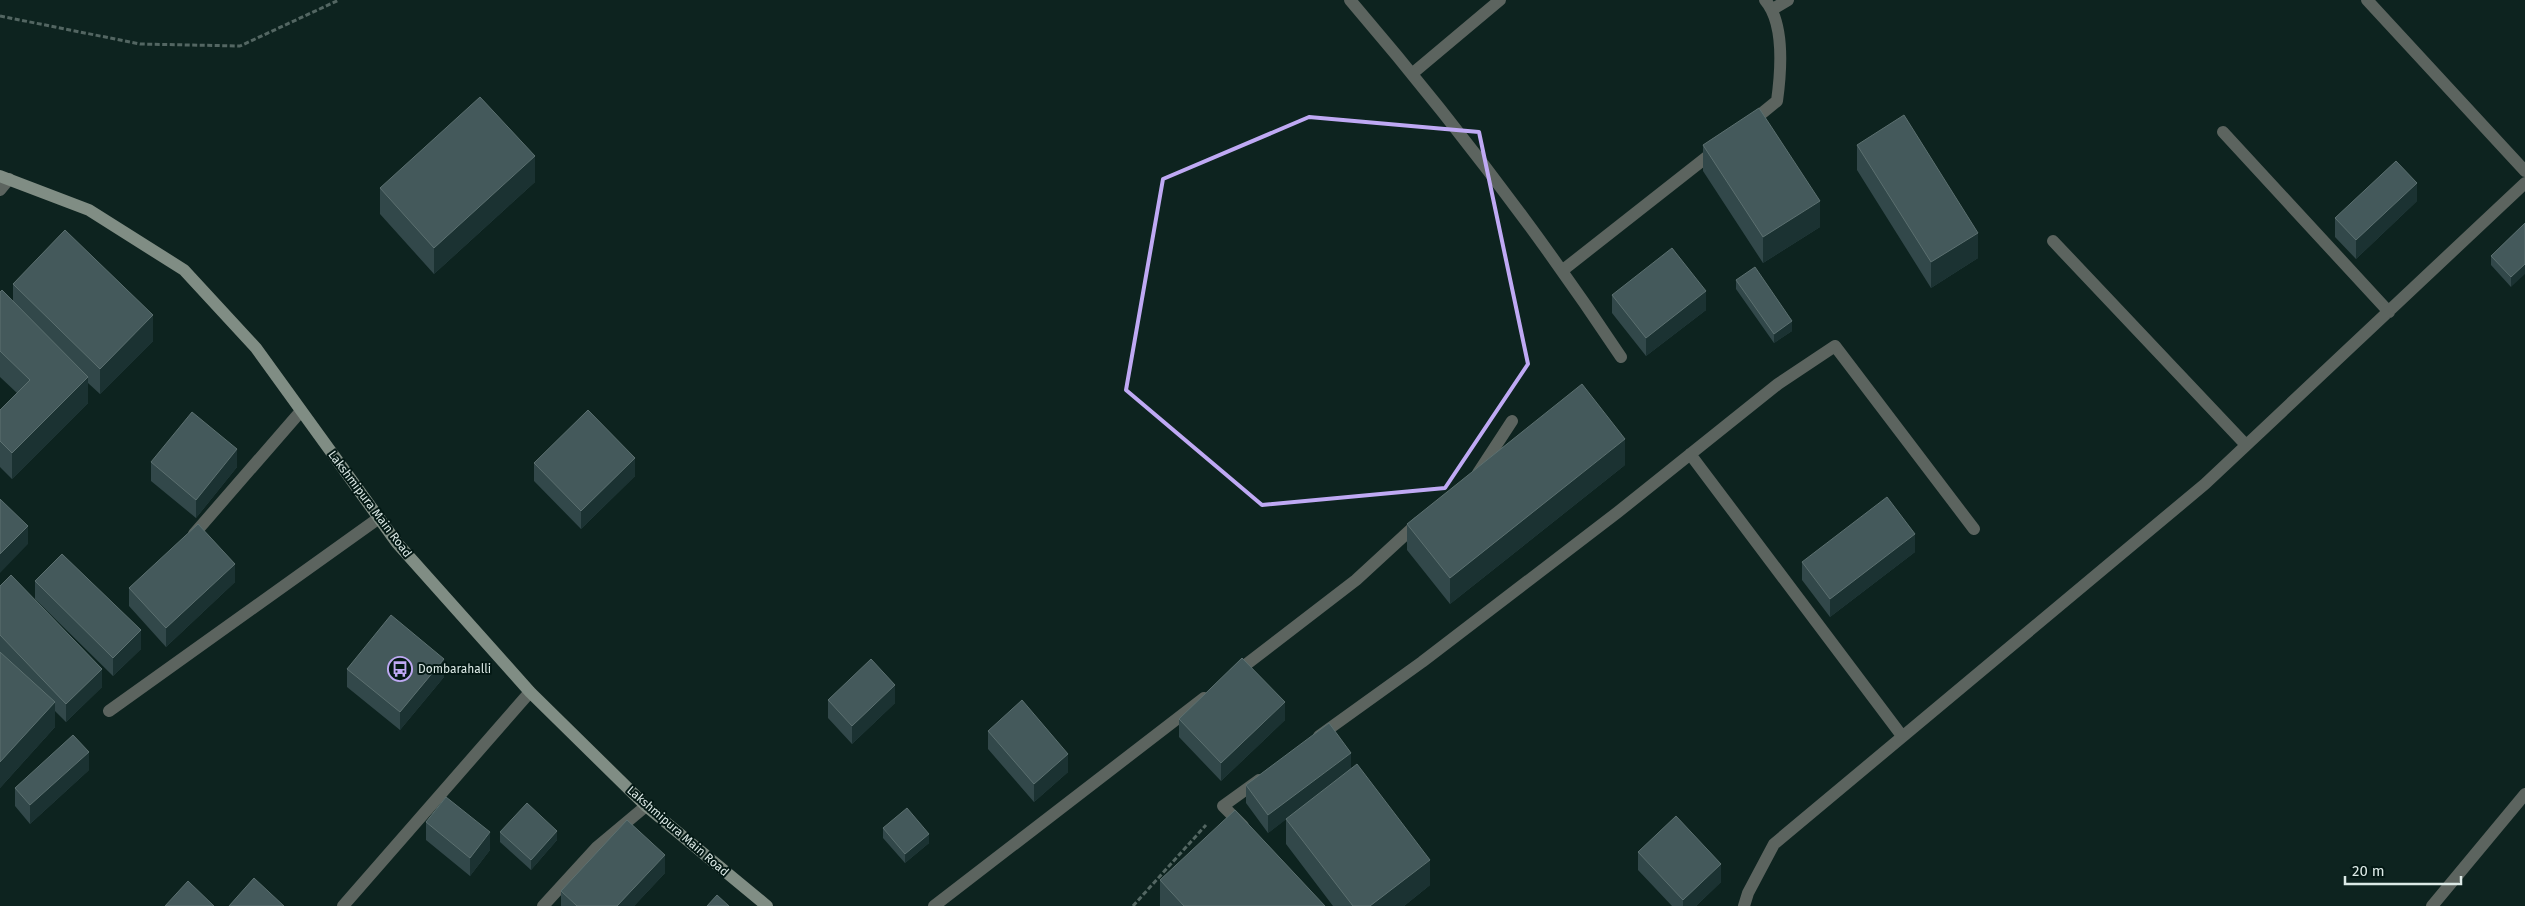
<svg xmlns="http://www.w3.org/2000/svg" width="2525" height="906" viewBox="0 0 2525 906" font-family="'Fira Sans',sans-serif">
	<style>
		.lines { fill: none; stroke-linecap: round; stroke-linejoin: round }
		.path { stroke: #536662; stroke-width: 3; stroke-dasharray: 5 2.5; stroke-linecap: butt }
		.lane { stroke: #5c645f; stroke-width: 12 }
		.street { stroke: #5c645f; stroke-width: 12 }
		.secondary { stroke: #808d84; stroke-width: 12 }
		.wall { fill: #32484a }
		.shaded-wall { fill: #1b3232 }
		.building { fill: #44595b; stroke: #5c7070 }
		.marked { fill: none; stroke: #bfa9f4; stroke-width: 4; stroke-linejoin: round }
		.labels { text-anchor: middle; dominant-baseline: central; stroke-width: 4; stroke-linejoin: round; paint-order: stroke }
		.street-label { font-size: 12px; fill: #dce9e6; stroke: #041915 }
		.poi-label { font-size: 12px; fill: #dce9e6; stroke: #041915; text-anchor: start }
	</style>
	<rect width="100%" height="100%" fill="#0d231f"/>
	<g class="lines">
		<path class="path" d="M0 16 140 44 240 46 339 0
			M1133 906 1206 825"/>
		<path class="lane" d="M0 190 9 179
			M194 534 301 411
			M109 711 379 518
			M2432 906 2525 794"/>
		<path class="street" d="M1350 0C1447 113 1538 232 1621 357
			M2367 0 2525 171
			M1773 9 1788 0
			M1413 73 1500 0
			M1750 123 1777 101C1781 72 1785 23 1765 0
			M2223 132 2389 312
			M2053 241 2246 445
			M1563 270 1717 149
			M1690 454 1902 736
			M1478 473 1512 421
			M1235 673 1356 580 1419 522
			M1319 736 1422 662 1618 512 1778 384 1835 346 1974 529
			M1243 826 1223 806 1259 780
			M343 906 530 692
			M543 906 597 847 646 806
			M934 906 1204 698
			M1744 906 1748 893 1774 844 2205 484 2525 183"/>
		<path class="secondary" d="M0 176 89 210 184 270 256 348 397 543 530 692 646 806 767 906"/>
	</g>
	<path class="wall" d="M1703 145 1820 227 1763 263 1703 171Z
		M1857 145 1978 258 1931 288 1857 170Z
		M535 182 434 274 380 214V188Z
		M2417 201 2356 259 2335 237V218Z
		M2525 223 2511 287 2491 265V256Z
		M1736 280 1792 331 1774 343 1736 289Z
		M13 284 153 341 100 394 88 383V403L12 479 0 467V410L17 393 0 377V292L13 301Z
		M1612 295 1706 310 1646 356 1612 313Z
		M151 462 237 467 196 518 151 481Z
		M534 463 635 476 581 529 534 481Z
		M1625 465 1450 604 1407 550V524Z
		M1915 552 1830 617 1802 580V562Z
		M35 581 141 649 113 676 35 599Z
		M235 582 166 647 129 606V588Z
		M0 586 102 687 66 722 55 711V727L0 788Z
		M347 669 444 677 400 730 347 687Z
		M828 700 895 703 852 744 828 718Z
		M1179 719 1285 720 1221 781 1179 737Z
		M988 731 1068 772 1034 802 988 749Z
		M1351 769 1430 885 1404 906H1333L1286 844V819L1268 833 1246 803V785Z
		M89 770 30 824 15 806V788Z
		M426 822 490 850 470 876 426 840Z
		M883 828 929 843 905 863 883 838Z
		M500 832 557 840 531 870 500 842Z
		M1638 852 1721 882 1696 906H1672L1638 870Z
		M665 873 634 906H561V891Z
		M1160 880 1325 906H1160Z"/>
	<path class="shaded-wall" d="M535 156V182L434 274V248Z
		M2417 183V201L2356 259V240Z
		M1820 201V227L1763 263V237Z
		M1978 233V258L1931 288V262Z
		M2525 264V274L2511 287V277Z
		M1706 291V310L1646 356V338Z
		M153 315V341L100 394V369Z
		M1792 321V331L1774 343V334Z
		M88 377V403L12 479V453Z
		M1625 439V465L1450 604V578Z
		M237 449V467L196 518V500Z
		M635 458V476L581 529V511Z
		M28 526V544L0 573V554Z
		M1915 534V552L1830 617V599Z
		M235 564V582L166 647V628Z
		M141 630V649L113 676V658Z
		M444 659V677L400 730V712Z
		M102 669V687L66 722V704Z
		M895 685V703L852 744V726Z
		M55 702V727L0 788V762Z
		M1285 702V720L1221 781V763Z
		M89 752V770L30 824V805Z
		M1351 753V771L1268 833V815Z
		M1068 754V772L1034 802V784Z
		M557 831V840L531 870V860Z
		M490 832V850L470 876V858Z
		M929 834V843L905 863V854Z
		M665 855V873L634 906H617Z
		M1430 860V885L1404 906H1370Z
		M1721 864V882L1696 906H1683V900Z"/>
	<path class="building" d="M480 97 535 156 434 248 380 188Z
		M1759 108 1820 201 1763 237 1703 145Z
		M1904 115 1978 233 1931 262 1857 145Z
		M2396 161 2417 183 2356 240 2335 218Z
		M2525 223V264L2511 277 2491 256Z
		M65 230 153 315 100 369 13 284Z
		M1672 248 1706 291 1646 338 1612 295Z
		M1755 267 1792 321 1774 334 1736 280Z
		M2 290 88 377 12 453 0 441V410L30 380 0 351V292Z
		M1582 384 1625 439 1450 578 1407 524Z
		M588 410 635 458 581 511 534 463Z
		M192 412 237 449 196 500 151 462Z
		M1887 497 1915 534 1830 599 1802 562Z
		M0 499 28 526 0 554Z
		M198 524 235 564 166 628 129 588Z
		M62 554 141 630 113 658 35 581Z
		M11 575 102 669 66 704 0 635V586Z
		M391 615 444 659 400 712 347 669Z
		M0 652 55 702 0 762Z
		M1242 658 1285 702 1221 763 1179 719Z
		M871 659 895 685 852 726 828 700Z
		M1022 700 1068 754 1034 784 988 731Z
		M1329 723 1351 753 1268 815 1246 785Z
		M73 735 89 752 30 805 15 788Z
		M1357 764 1430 860 1370 906H1353L1286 819Z
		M446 797 490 832 470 858 426 822Z
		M527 803 557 831 531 860 500 832Z
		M907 808 929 834 905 854 883 828Z
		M1235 810 1325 906H1184L1160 880Z
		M1676 816 1721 864 1683 900 1638 852Z
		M627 820 665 855 617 906H577L561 891Z
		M254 878 284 906H229Z
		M188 881 214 906H165Z
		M717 895 729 906H707Z"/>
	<path class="marked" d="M1309 117 1479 132 1528 364 1445 488 1262 505 1126 390 1163 179Z"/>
	<defs>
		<symbol id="bus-ring" viewBox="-11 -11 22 22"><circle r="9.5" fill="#041915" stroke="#bfa9f4" stroke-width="1.5"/><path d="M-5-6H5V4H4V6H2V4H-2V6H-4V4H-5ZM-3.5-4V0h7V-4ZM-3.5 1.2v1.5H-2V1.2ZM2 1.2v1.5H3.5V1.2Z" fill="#bfa9f4"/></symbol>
	</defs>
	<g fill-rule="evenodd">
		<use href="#bus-ring" x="386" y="655" width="28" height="28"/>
	</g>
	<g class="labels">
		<g class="street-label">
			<text transform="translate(370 504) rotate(53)">Lakshmipura Main Road</text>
			<text transform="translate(678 831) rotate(41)">Lakshmipura Main Road</text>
		</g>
		<g class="poi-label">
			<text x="418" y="669">Dombarahalli</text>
		</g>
	</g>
	<path d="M2345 876v8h116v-8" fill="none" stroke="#dce9e6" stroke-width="2.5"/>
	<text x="2352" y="876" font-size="15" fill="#dce9e6" stroke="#041915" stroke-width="4" paint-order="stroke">20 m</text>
</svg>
